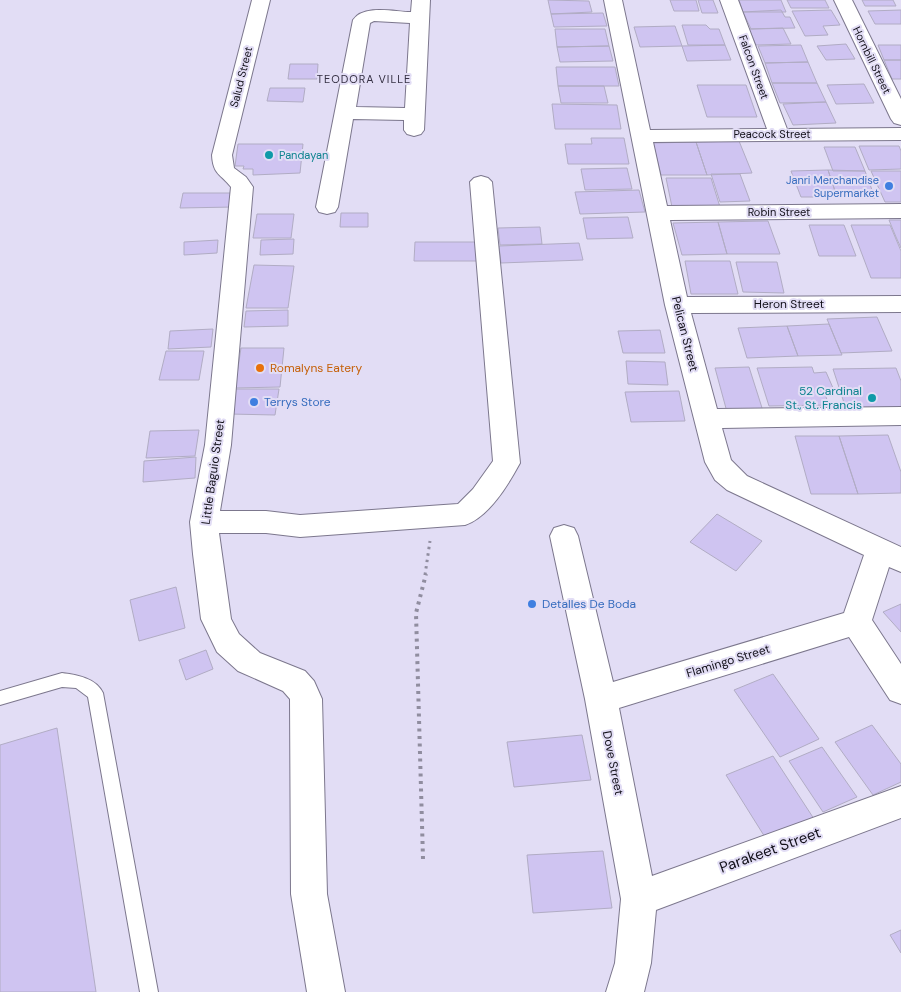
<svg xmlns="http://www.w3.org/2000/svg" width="901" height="992" viewBox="0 0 901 992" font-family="'DM Sans',sans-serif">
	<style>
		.building { fill: #cfc4f1; stroke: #b1acc4 }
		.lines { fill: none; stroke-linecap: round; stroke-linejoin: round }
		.lane-casing { stroke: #7c778d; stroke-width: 2 }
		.street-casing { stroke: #7c778d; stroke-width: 2 }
		.path-far1 { stroke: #908d9f; stroke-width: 3; stroke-dasharray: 2.5 4; stroke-linecap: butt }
		.path { stroke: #908d9f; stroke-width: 4; stroke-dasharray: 3 4.5; stroke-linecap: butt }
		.lane { fill: #fff; fill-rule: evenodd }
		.street { fill: #fff; fill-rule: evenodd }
		.culture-dot { fill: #0f9aa8; stroke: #e2ddf5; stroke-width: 2 }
		.shop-dot { fill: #3f7fe0; stroke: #e2ddf5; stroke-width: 2 }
		.food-dot { fill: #e8710a; stroke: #e2ddf5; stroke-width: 2 }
		.labels { text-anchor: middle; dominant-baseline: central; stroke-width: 4; stroke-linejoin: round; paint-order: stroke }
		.far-street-label { font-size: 11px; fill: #121019; stroke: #e2ddf5 }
		.far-neighbourhood-label { font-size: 11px; letter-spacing: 1px; fill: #353043; stroke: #e2ddf5 }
		.far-culture-label { font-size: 11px; fill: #0d838f; stroke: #e2ddf5; text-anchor: start }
		.far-shop-label { font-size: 11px; fill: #366cbe; stroke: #e2ddf5; text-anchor: end }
		.street-label { font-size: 12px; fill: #121019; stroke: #e2ddf5 }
		.food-label { font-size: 12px; fill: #c56008; stroke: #e2ddf5; text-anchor: start }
		.culture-label { font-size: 12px; fill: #0d838f; stroke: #e2ddf5; text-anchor: end }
		.shop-label { font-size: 12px; fill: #366cbe; stroke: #e2ddf5; text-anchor: start }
		.near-street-label { font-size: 15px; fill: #121019; stroke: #e2ddf5 }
	</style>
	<rect width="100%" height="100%" fill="#e2ddf5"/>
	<path class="building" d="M548 0 589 1 592 12 551 14Z
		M670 0H696L699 11H674Z
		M698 0H713L718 13H702Z
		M739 0H781L786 12H743Z
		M787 0H825L829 8H791Z
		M862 0H893L896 6H865Z
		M781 10 785 17H790L795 28 751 29 743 12Z
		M831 10 840 25 823 26 828 35 805 36 792 11Z
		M901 10V24H875L868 11Z
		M603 13 607 26 554 27 551 14Z
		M682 25H706L710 29H719L725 45H688Z
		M675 26 682 46 640 47 634 27Z
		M783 28 791 44 756 45 749 29Z
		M555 29H605L609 46 557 47Z
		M846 44 855 59 826 60 817 46Z
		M725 45 731 60 687 61 682 46Z
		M801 45 808 62 765 63 758 46Z
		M878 45H901V60H884Z
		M609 46 613 61 560 62 557 47Z
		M884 60H901V79H892Z
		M808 62 817 83H772L765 63Z
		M290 64H318L317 79H288Z
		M556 67H615L619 86H558Z
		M772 83H817L826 102 780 103Z
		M864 84 874 103 836 104 827 85Z
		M697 85H746L757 117H707Z
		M558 86H604L608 103H561Z
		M270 88H305L303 102 267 101Z
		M826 102 836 123 793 125 783 104Z
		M552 104 617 105 621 129H555Z
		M591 138H624L629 164H568L565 144H592Z
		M739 141 752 173 707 175 696 142Z
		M696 142 707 175H661L653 143Z
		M238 144H303L300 173 253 175V169H243L244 166H235Z
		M859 146H899L901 151V169L869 170Z
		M824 147H855L865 171H833Z
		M627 168 632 189 585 190 581 169Z
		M828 170 837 197H801L791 171Z
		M828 170 865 171 875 198 837 197Z
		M871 171H901V202H885Z
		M711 174H740L750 201 720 202Z
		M666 178H711L720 207H672Z
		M639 190 645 212 580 214 575 192Z
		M183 193H237L234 207 180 208Z
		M341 213H368V227H340Z
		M257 214H294L291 238H253Z
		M628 217 633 238 587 239 583 218Z
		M889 220H901V248L896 237Z
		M768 221 780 254H727L718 222Z
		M718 222 727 254 682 255 673 223Z
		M809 225H844L856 256H819Z
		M851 225H890L901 251V278H871Z
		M540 227 542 244 500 245 498 228Z
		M294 239 293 254 260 255 261 240Z
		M218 240 217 253 184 255V242Z
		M415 242H479L480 261H414Z
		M579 243 583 260 501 263 499 246Z
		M685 261H730L738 294H691Z
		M736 262H777L784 293 743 292Z
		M254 265 294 266 288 308H246Z
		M288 310V326L244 327 246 311Z
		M877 317 892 351 841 353 827 319Z
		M829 324 842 355 798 356 787 326Z
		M787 326 798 356 747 358 738 328Z
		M213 329 211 347 168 349 170 331Z
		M660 330 665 353H623L618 331Z
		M241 348H284L280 387 235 388Z
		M166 351H204L199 380H159Z
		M626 361 665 362 668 385 628 384Z
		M749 367 763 411 727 412 715 368Z
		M812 367 814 373 826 372 833 388 823 389 829 405 769 406 757 368Z
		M896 368 901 381V414L848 415 833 369Z
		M234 389H279L275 415 229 414Z
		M679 391 685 421 631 422 625 392Z
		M199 430 195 456 146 458 150 431Z
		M888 435 901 472V493L858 494 839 436Z
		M795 436H839L858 494H811Z
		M196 457 195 478 143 482 144 461Z
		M717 514 762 541 736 571 690 542Z
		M176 587 185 628 139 641 130 600Z
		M901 604V632L883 612Z
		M206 650 213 669 186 680 179 660Z
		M773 674 819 739 780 757 734 690Z
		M872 725 901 764V782L873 795 835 742Z
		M57 728 96 992H0V745Z
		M582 735 591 780 514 787 507 742Z
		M822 747 857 797 823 812 789 761Z
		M773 756 816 822 768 842 726 775Z
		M603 851 612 908 533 913 527 855Z
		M901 930V953L890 935Z"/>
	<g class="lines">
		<defs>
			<path id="lane" d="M62 673C77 675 96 678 103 693L158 992H140L88 697 76 688 62 687 0 705V691Z"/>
			<path id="street" d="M252 0H270L232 155 234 168 246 177 253 187 231 445 220 511H266L300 515 458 504 473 489 493 461 470 182 474 178 481 176 488 178 492 182 520 463C508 485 489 517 465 525L300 537 266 533H219L231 619 239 634 260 653 305 671 314 681 322 699 327 894 345 992H307L291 894 290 699 283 691 238 671 217 652 201 619 193 554 190 522 205 445 231 187C221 174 213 175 212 155Z
				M412 0H430L424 130 421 134 414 136 407 134 404 130V120L353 119 338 207 335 212 327 214 319 212 316 207 353 20C364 4 395 12 411 12ZM374 21 410 23 405 108 356 107 370 23Z
				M604 0H622L650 130 767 129 720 0H738L787 129 901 128V140L653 142 667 206 901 204V218L670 220 687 297 901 296V312L691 313 717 409 901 407V425L722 428 731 460 747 476 901 547V572L889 567 872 620 901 664V704L890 700 849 637 619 708 652 876 901 786V818L656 910 651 963 644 992H606L615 963 621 899 585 699 550 536 554 528 564 525 574 528 578 536 613 682 844 613 864 555 727 490 715 480 705 462 665 305Z
				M834 0H852L901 99V125L894 123 891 119Z"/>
		</defs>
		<use href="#lane" class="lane-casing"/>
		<use href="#street" class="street-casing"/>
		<path class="path-far1" d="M425 575 430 541"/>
		<path class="path" d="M423 859 416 613 426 574"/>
		<use href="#lane" class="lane"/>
		<use href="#street" class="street"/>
	</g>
	<g class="culture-dot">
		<circle cx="269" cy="155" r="5"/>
		<circle cx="872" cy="398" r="5"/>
	</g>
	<g class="shop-dot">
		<circle cx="889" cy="186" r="5"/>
		<circle cx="254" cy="402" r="5"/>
		<circle cx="532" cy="604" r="5"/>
	</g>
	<circle class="food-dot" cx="260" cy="368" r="5"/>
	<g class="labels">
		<g class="far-street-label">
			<text transform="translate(872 60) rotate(64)">Hornbill Street</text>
			<text transform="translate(754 67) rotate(70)">Falcon Street</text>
			<text transform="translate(241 77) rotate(-76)">Salud Street</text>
			<text x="772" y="134">Peacock Street</text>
			<text x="779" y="212">Robin Street</text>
		</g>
		<g class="far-neighbourhood-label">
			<text x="364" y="79">TEODORA VILLE</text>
		</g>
		<g class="far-culture-label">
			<text x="279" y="155">Pandayan</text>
		</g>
		<g class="far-shop-label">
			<text x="879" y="180">Janri Merchandise<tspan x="879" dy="13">Supermarket</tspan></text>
		</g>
		<g class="street-label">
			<text x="789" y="304">Heron Street</text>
			<text transform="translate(685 334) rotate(76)">Pelican Street</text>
			<text transform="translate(213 472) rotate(-82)">Little Baguio Street</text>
			<text transform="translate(728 661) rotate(-17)">Flamingo Street</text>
			<text transform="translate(613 763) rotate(79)">Dove Street</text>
		</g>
		<g class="food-label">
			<text x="270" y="368">Romalyns Eatery</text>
		</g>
		<g class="culture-label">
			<text x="862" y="391">52 Cardinal<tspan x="862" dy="14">St., St. Francis</tspan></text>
		</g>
		<g class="shop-label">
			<text x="264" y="402">Terrys Store</text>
			<text x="542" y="604">Detalles De Boda</text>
		</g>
		<g class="near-street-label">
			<text transform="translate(770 850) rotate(-20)">Parakeet Street</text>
		</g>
	</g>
</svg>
